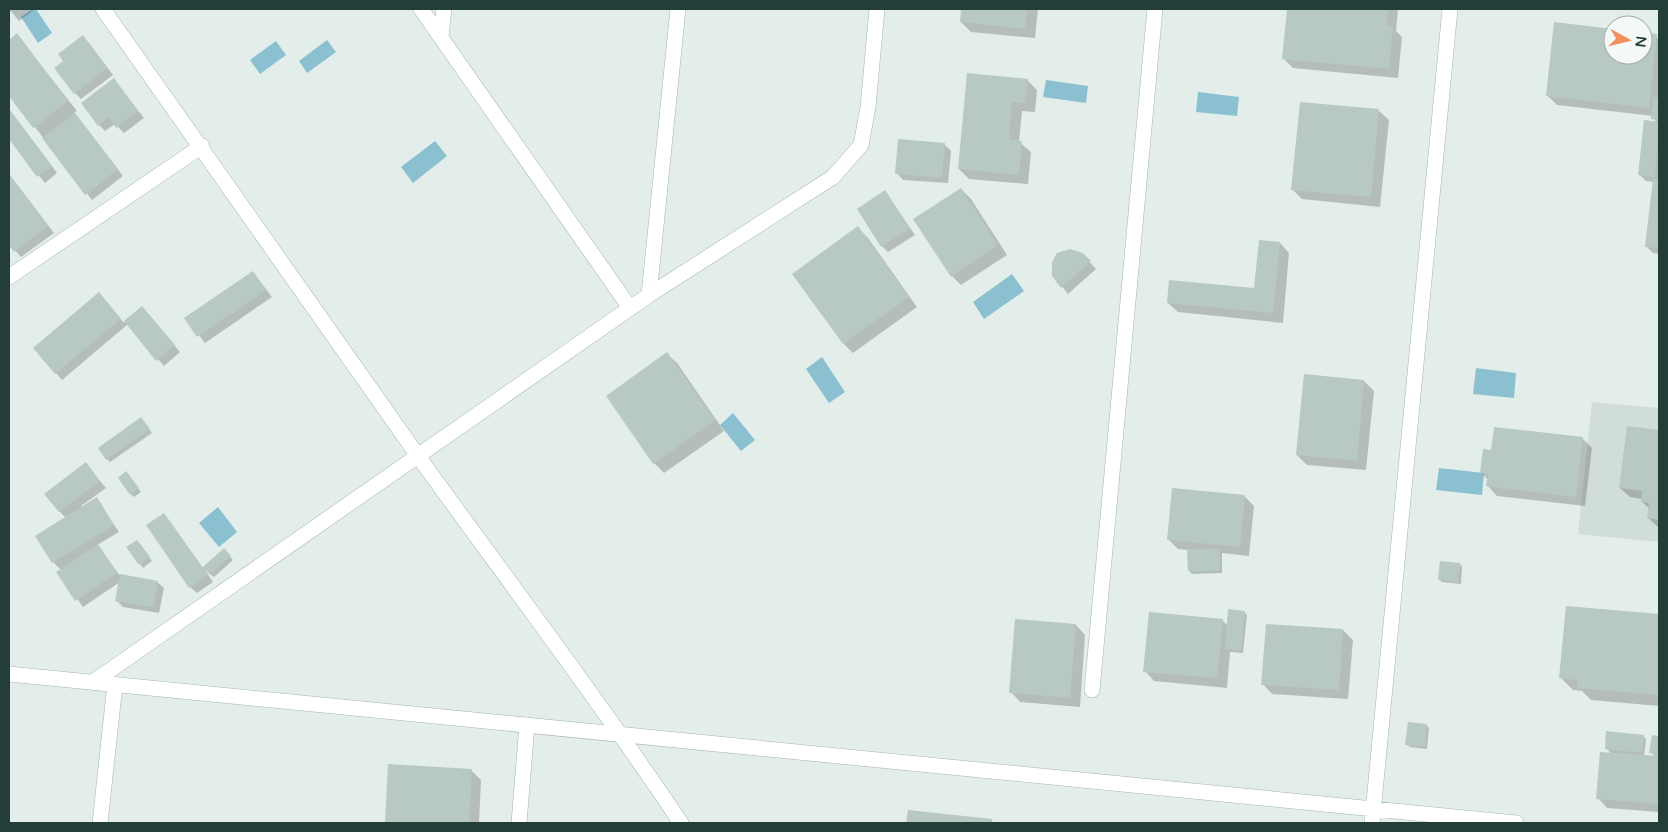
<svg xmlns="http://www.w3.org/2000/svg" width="1668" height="832" viewBox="0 0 1668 832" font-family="'Varela Round',sans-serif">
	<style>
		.built { fill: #d1ddd9 }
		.water { fill: #8bc0d1 }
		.shadow { fill: #0003 }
		.building { fill: #b8c8c3 }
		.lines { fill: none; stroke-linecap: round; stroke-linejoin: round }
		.minor-casing { stroke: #a6b5b1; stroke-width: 16 }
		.minor { stroke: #fff; stroke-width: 15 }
	</style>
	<rect width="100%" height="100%" fill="#e3ede9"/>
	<path class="built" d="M1592 402 1659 408V542L1578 534Z"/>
	<path class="water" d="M33 9H36L52 33 38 43 21 17Z
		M327 40 336 52 307 73 299 61Z
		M276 41 286 55 260 74 250 60Z
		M1046 80 1088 86 1086 103 1043 97Z
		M1198 92 1239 97 1237 116 1196 112Z
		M435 141 447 156 413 183 401 167Z
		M1012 274 1024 291 984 319 973 302Z
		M822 357 845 392 829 403 806 369Z
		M1476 368 1516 373 1514 398 1473 394Z
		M733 413 755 440 741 451 720 425Z
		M1439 468 1484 473 1482 495 1436 490Z
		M218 507 237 532 219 547 199 523Z"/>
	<path class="shadow" d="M9 9H35L19 21Z
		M962 9H1038L1035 38 971 32 961 22Z
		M1285 9H1398L1396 31 1402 37 1398 78 1293 68 1283 58 1288 11Z
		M1613 30V55H1643V34L1659 38V254L1653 253 1647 247 1654 182 1646 181 1640 175 1656 122 1653 116 1557 105 1547 95Z
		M17 35 77 111 74 113 123 176 92 200 9 94V42Z
		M89 43 113 75 81 99 75 93Z
		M114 80 144 118 124 133 115 124 105 131 99 125Z
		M1027 80 1037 90 1035 112 1022 111 1019 142 1031 152 1028 184 969 179 959 169Z
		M9 109 57 173 45 183 9 137Z
		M1379 111 1389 120 1380 207 1302 199 1292 189Z
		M944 144 951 151 948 183 903 180 897 173Z
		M9 174 54 233 21 257 9 243Z
		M961 189 971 199 1007 255 961 285 952 276Z
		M885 192 915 235 888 252 882 246Z
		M858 228 868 238 917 307 853 353 844 344Z
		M1280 243 1289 253 1283 323 1178 312 1168 303 1255 289Z
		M1082 254 1096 269 1068 294 1053 275 1054 260Z
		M253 272 272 297 205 343 186 318Z
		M105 301 124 323 142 307 180 352 164 366 128 324 62 380 56 373Z
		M667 354 677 363 724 431 664 473 654 463 608 396Z
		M1364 381 1374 391 1366 470 1307 465 1297 455Z
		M144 422 152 433 110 462 107 459Z
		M1628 427 1659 431V528L1648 518 1650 509 1642 502V499L1630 497 1620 488Z
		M1582 438 1592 448 1585 506 1497 496 1488 486V480L1481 472 1492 451Z
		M86 464 106 488 81 506 82 508 96 499 119 532 97 545 121 577 157 582 164 588 159 613 123 607 116 600 120 582 83 607 58 572 61 570 53 562 37 536 66 518 59 511Z
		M129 476 141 492 134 497 131 494Z
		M1244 496 1254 506 1249 556 1222 553V573L1192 574 1189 571 1188 550 1178 549 1168 539Z
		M164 514 203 568 224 550 233 560 214 577 205 570 213 582 197 593 190 587Z
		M140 544 152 561 143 568 128 548Z
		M1460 564 1462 567 1461 584 1442 582 1439 579Z
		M1567 607 1659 616V706L1591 700 1582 691 1573 690 1561 678Z
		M1244 612 1247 615 1243 653 1230 652 1227 688 1154 681 1145 671 1222 620 1228 626Z
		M1076 625 1085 635 1080 707 1020 702 1011 692Z
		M1267 625 1343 630 1353 640 1348 699 1272 694 1263 684Z
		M1426 725 1429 728 1427 749 1410 747 1407 744Z
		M1643 736 1646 739 1644 756 1656 757 1651 752 1653 736 1659 737V812L1607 808 1598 798 1612 754 1606 748Z
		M389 766 471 770 481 780 479 823H386Z
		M909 811 991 820 994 823H908Z"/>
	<path class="building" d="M961 9H1027L1025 29 960 22Z
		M1287 9H1388L1386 26H1393L1389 69 1282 59Z
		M1554 22 1613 29V55H1643V32L1657 34 1649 108 1546 96Z
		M17 33 68 101 33 128 9 96V40Z
		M83 35 107 68 74 94 54 68 63 61 58 54Z
		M967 73 1028 79 1025 103 1012 102 1009 140 1022 141 1019 175 958 169Z
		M114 78 138 111 116 128 109 117 98 126 81 103Z
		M1653 97 1659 98V120L1651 119Z
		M1300 102 1379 109 1371 197 1291 190Z
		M9 109 52 166 37 177 9 139Z
		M75 113 118 169 85 195 42 138Z
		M1644 120 1659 122 1655 177 1638 175Z
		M898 139 945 143 942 178 895 174Z
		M9 174 48 226 14 252 9 245Z
		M1653 179 1659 180V248L1645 247Z
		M961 188 998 245 951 277 913 219Z
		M885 190 910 228 881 247 857 209Z
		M858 226 909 297 843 344 792 274Z
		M1259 240 1280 242 1273 313 1167 303 1169 280 1254 288Z
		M1070 249 1083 253 1091 261 1061 288 1052 276V262L1057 253Z
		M253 271 266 290 197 337 184 318Z
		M99 292 121 319 55 374 33 348Z
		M142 306 175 345 156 361 124 321Z
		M667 352 715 420 653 464 606 396Z
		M1304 374 1364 380 1357 461 1296 455Z
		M141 417 150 429 106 460 98 448Z
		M1627 426 1659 430V520L1647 518 1649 503 1641 502 1642 491 1619 488Z
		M1494 427 1583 437 1576 497 1486 486 1488 474 1480 473 1483 449 1491 450Z
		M86 462 100 481 59 512 44 494Z
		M126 471 139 488 130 495 118 478Z
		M1172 488 1245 495 1240 547 1167 540Z
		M97 497 114 525 52 563 35 536Z
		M164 513 208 575 189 588 146 525Z
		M137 540 150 557 139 565 126 547Z
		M98 544 117 573 75 601 56 572Z
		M224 548 231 556 210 575 203 567Z
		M1187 549H1219L1220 571H1188Z
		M1440 561 1460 563 1458 582 1438 580Z
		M120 574 158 581 153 607 115 601Z
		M1566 606 1659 614V695L1577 688 1578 680 1559 678Z
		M1228 609 1245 611 1241 651 1225 649Z
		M1149 612 1223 619 1217 678 1143 672Z
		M1015 619 1076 624 1070 698 1009 693Z
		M1266 624 1343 629 1339 690 1261 685Z
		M1408 722 1427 724 1425 747 1405 745Z
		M1606 731 1644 735 1642 753 1605 749Z
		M1652 735 1659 736V754L1649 753Z
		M1600 752 1659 756V804L1596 799Z
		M388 764 472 769 469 823H385Z
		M908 810 992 819V823H906Z"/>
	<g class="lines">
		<defs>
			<path id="minor" d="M103 9C209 157 312 308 418 456 506 578 597 698 681 823
				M421 9 630 308
				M441 37 444 9
				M9 277 202 146
				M649 295 678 9
				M9 674 1516 823
				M93 682 649 295 833 177 861 145 868 107 877 9
				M1092 690 1155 9
				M100 823 115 684
				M519 823 527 725
				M1372 823 1450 9"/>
		</defs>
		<use href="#minor" class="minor-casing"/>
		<use href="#minor" class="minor"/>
	</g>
	<rect width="1668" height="832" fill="none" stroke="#233e39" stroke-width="20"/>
	<g transform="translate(1628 40) rotate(97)"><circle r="24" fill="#f4f9f7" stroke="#a0aeab"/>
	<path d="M0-4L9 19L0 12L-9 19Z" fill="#f1905d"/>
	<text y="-8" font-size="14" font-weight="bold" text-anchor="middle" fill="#233e39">N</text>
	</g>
</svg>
